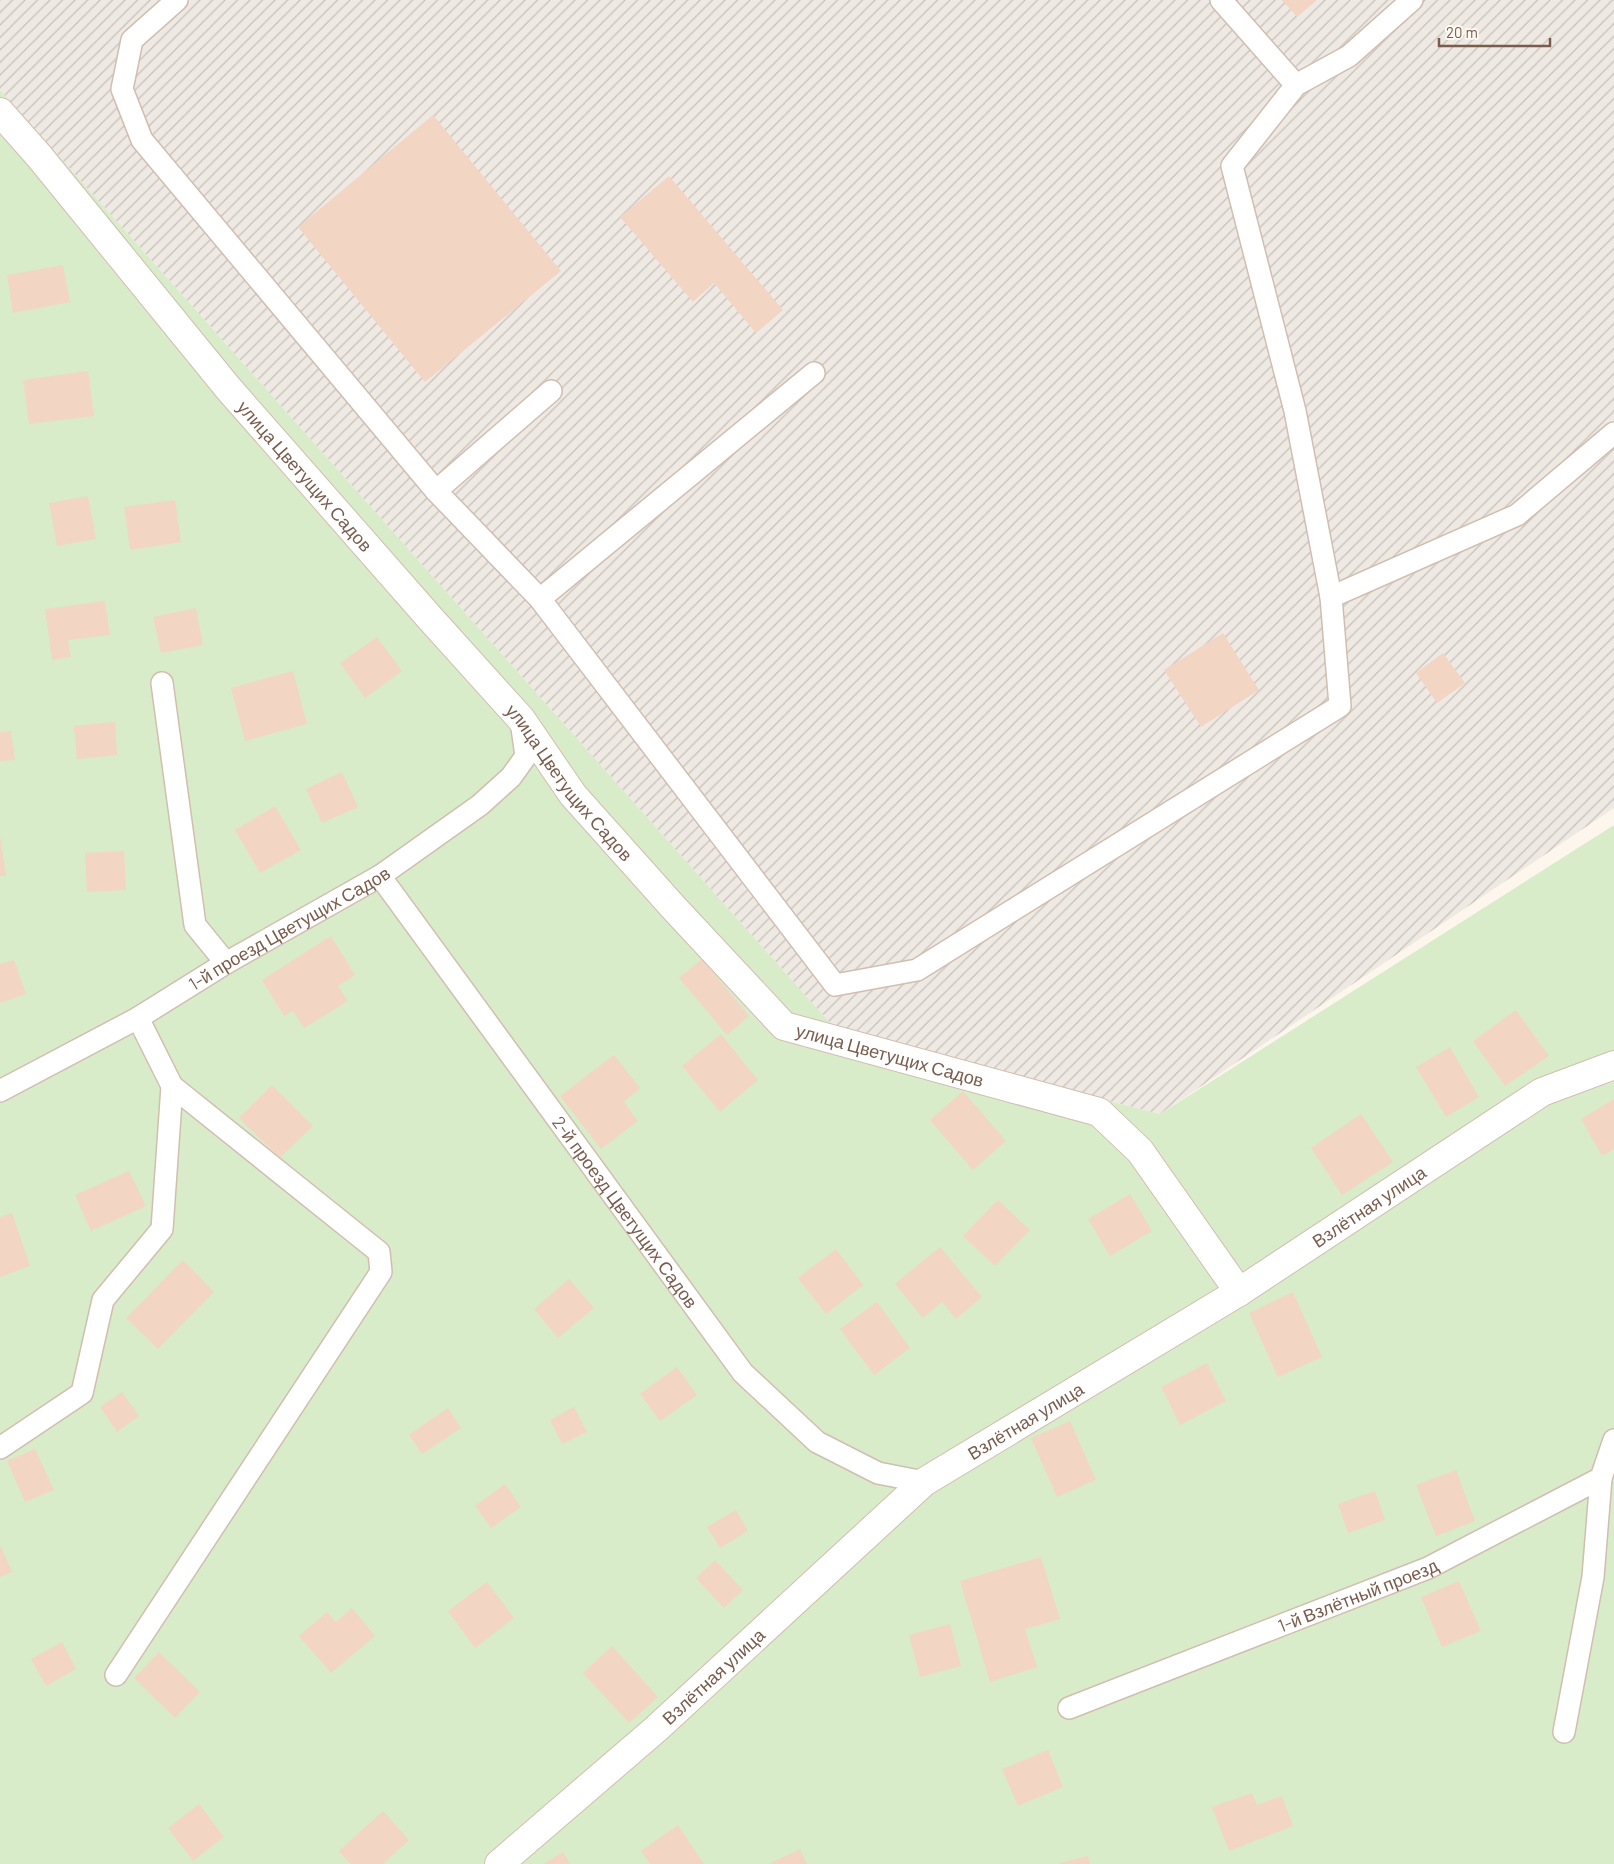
<svg xmlns="http://www.w3.org/2000/svg" width="1614" height="1864" viewBox="0 0 1614 1864" font-family="Barlow,sans-serif">
	<style>
		.industrial { fill: url(#industrial-furrows) }
		.green { fill: #d8ecc9 }
		.building { fill: #f3d5c3 }
		.lines { fill: none; stroke-linecap: round; stroke-linejoin: round }
		.lane-casing { stroke: #d1beb0; stroke-width: 24 }
		.street-casing { stroke: #d1beb0; stroke-width: 30 }
		.lane { stroke: #fff; stroke-width: 21 }
		.street { stroke: #fff; stroke-width: 28 }
		.labels { text-anchor: middle; dominant-baseline: central; stroke-width: 4; stroke-linejoin: round; paint-order: stroke }
		.street-label { font-size: 18px; fill: #7a5c4d; stroke: #fffaf3 }
	</style>
	<defs>
		<pattern id="industrial-furrows" width="10" height="10" patternUnits="userSpaceOnUse" patternTransform="scale(1.25)"><rect width="10" height="10" fill="#efe9e4"/><path d="M-1 1l2-2M0 10L10 0M9 11l2-2" fill="none" stroke="#c7c0bb"/></pattern>
	</defs>
	<rect width="100%" height="100%" fill="#fdf6ec"/>
	<path class="industrial" d="M0 0H1614V808L1160 1114 839 1033 0 90Z"/>
	<path class="green" d="M0 90 839 1033 1160 1114 1614 825V1864H0Z"/>
	<path class="building" d="M1282 0H1317L1297 17Z
		M433 115 561 271 425 382 298 227Z
		M669 176 783 310 756 333 714 283 693 302 620 217Z
		M63 265 70 302 13 313 7 275Z
		M88 371 94 416 29 424 23 380Z
		M88 496 96 539 57 546 49 503Z
		M175 500 181 542 130 550 124 507Z
		M105 601 110 635 68 640 71 657 52 660 45 609Z
		M196 608 203 645 161 653 153 617Z
		M1223 633 1259 690 1201 727 1164 670Z
		M377 637 402 671 365 698 340 663Z
		M1443 653 1465 683 1437 703 1416 673Z
		M293 671 307 724 245 741 231 688Z
		M115 722 117 755 77 759 74 726Z
		M11 731 15 760 0 761V732Z
		M342 772 358 807 322 823 306 789Z
		M275 806 301 850 260 873 235 830Z
		M0 836 6 876H0Z
		M124 851 126 890 87 892 85 853Z
		M331 936 355 975 338 986 348 1001 304 1028 293 1011 284 1016 262 980Z
		M702 959 749 1016 727 1035 679 978Z
		M14 960 26 994 0 1003V964Z
		M1516 1010 1549 1056 1505 1086 1473 1041Z
		M721 1034 758 1080 720 1112 682 1066Z
		M1450 1047 1479 1097 1446 1117 1416 1067Z
		M614 1055 640 1088 624 1102 638 1121 601 1149 560 1096Z
		M272 1085 313 1126 280 1158 239 1118Z
		M963 1091 1006 1141 973 1170 930 1120Z
		M1614 1099V1149L1602 1156 1581 1119Z
		M1361 1114 1393 1162 1342 1195 1311 1148Z
		M129 1171 146 1206 91 1231 75 1195Z
		M1130 1194 1152 1231 1110 1256 1088 1219Z
		M998 1200 1030 1230 995 1266 963 1236Z
		M12 1213 30 1266 0 1277V1217Z
		M940 1247 982 1297 956 1319 942 1302 923 1318 895 1284Z
		M836 1249 863 1285 826 1314 798 1278Z
		M183 1260 214 1292 158 1349 126 1318Z
		M569 1279 594 1308 558 1338 534 1309Z
		M1293 1292 1322 1357 1278 1377 1249 1313Z
		M877 1302 910 1348 874 1375 840 1329Z
		M1207 1363 1226 1401 1180 1425 1161 1387Z
		M677 1367 697 1395 660 1421 640 1394Z
		M122 1392 139 1416 117 1432 100 1407Z
		M574 1407 587 1432 562 1444 550 1420Z
		M448 1408 461 1428 422 1454 409 1435Z
		M1070 1421 1096 1480 1057 1497 1031 1438Z
		M35 1449 54 1490 25 1502 7 1461Z
		M1456 1470 1475 1521 1436 1536 1416 1485Z
		M505 1484 521 1507 491 1528 475 1506Z
		M1375 1491 1385 1520 1348 1533 1338 1504Z
		M736 1510 748 1531 720 1548 707 1527Z
		M0 1545 12 1572 0 1577Z
		M1041 1557 1060 1619 1025 1629 1037 1667 990 1682 960 1581Z
		M715 1560 743 1590 724 1608 696 1578Z
		M1459 1581 1481 1631 1442 1647 1421 1597Z
		M487 1582 514 1618 475 1648 448 1611Z
		M352 1608 375 1636 331 1673 299 1636 327 1612 336 1622Z
		M950 1624 961 1666 920 1677 909 1635Z
		M62 1642 76 1669 46 1686 31 1659Z
		M612 1646 658 1697 629 1723 583 1673Z
		M159 1652 200 1692 175 1718 134 1678Z
		M1048 1750 1063 1787 1018 1806 1002 1769Z
		M1252 1793 1257 1805 1282 1796 1293 1826 1229 1851 1212 1807Z
		M199 1804 224 1837 193 1861 168 1828Z
		M383 1811 409 1840 383 1864H351L339 1851Z
		M678 1825 704 1864H650L641 1851Z
		M800 1849 807 1864H769Z
		M563 1852 570 1864H543Z
		M1088 1856 1090 1864H1060V1863Z"/>
	<g class="lines">
		<defs>
			<g id="lane">
				<path d="M177 0 132 40 122 89 142 140 436 491 540 599 835 985 917 970 1340 706 1331 597 1295 411 1232 166 1296 85 1349 56 1412 0"/>
				<path d="M1221 0 1296 85"/>
				<path d="M436 491 551 391"/>
				<path d="M1331 597 1517 515 1614 433"/>
				<path d="M540 599 814 373"/>
				<path d="M162 683 195 925 226 963"/>
				<path id="s1" d="M380 876 743 1373 817 1442 878 1473 924 1482"/>
				<path id="s2" d="M0 1091 138 1018 226 963 380 876 480 805 511 777 526 756 521 721"/>
				<path d="M0 1448 82 1393 103 1300 162 1229 172 1086"/>
				<path d="M116 1675 381 1272 379 1252 172 1086 138 1018"/>
				<path id="s3" d="M1069 1708 1428 1568 1601 1478 1614 1440"/>
				<path d="M1564 1732 1593 1577 1601 1478"/>
			</g>
			<g id="street">
				<path id="s4" d="M0 112 39 156 228 388 429 617 521 719 573 795 674 908 784 1026 1099 1112 1140 1151 1239 1292"/>
				<path id="s5" d="M499 1864 656 1729 924 1482 1239 1292 1542 1092 1614 1065"/>
			</g>
		</defs>
		<use href="#lane" class="lane-casing"/>
		<use href="#street" class="street-casing"/>
		<use href="#lane" class="lane"/>
		<use href="#street" class="street"/>
	</g>
	<g class="labels">
		<g class="street-label">
			<text stroke="none"><textPath href="#s4" startOffset="475">улица Цветущих Садов</textPath></text>
			<text stroke="none"><textPath href="#s4" startOffset="880">улица Цветущих Садов</textPath></text>
			<text stroke="none"><textPath href="#s2" startOffset="332">1-й проезд Цветущих Садов</textPath></text>
			<text stroke="none"><textPath href="#s4" startOffset="1315">улица Цветущих Садов</textPath></text>
			<text stroke="none"><textPath href="#s5" startOffset="1095">Взлётная улица</textPath></text>
			<text stroke="none"><textPath href="#s1" startOffset="416">2-й проезд Цветущих Садов</textPath></text>
			<text stroke="none"><textPath href="#s5" startOffset="690">Взлётная улица</textPath></text>
			<text stroke="none"><textPath href="#s3" startOffset="310">1-й Взлётный проезд</textPath></text>
			<text stroke="none"><textPath href="#s5" startOffset="285">Взлётная улица</textPath></text>
		</g>
	</g>
	<path d="M1439 38v8h111v-8" fill="none" stroke="#7a5c4d" stroke-width="2.5"/>
	<text x="1446" y="38" font-size="15" fill="#7a5c4d" stroke="#fffaf3" stroke-width="4" paint-order="stroke">20 m</text>
</svg>
